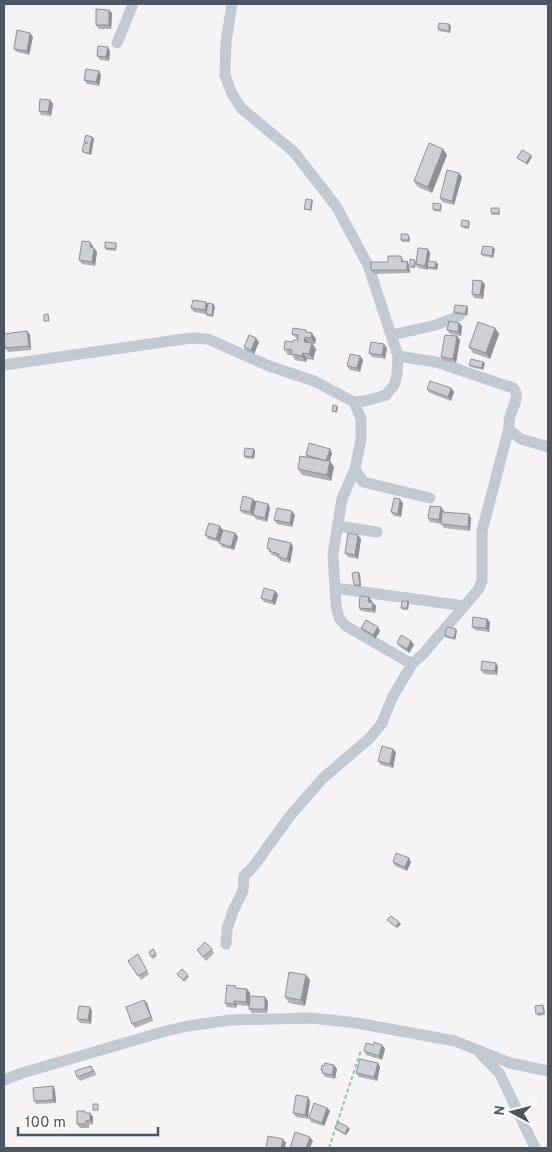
<svg xmlns="http://www.w3.org/2000/svg" width="552" height="1152" viewBox="0 0 552 1152" font-family="Overpass,sans-serif">
	<style>
		.lines { fill: none; stroke-linecap: round; stroke-linejoin: round }
		.path { stroke: #7ad0a6; stroke-width: 2; stroke-dasharray: 4 2.5; stroke-linecap: butt }
		.minor { stroke: #c1cad2; stroke-width: 11 }
		.wall { fill: #b0b2b7 }
		.shaded-wall { fill: #909195 }
		.building { fill: #cdcfd5; stroke: #909195 }
	</style>
	<rect width="100%" height="100%" fill="#f5f3f3"/>
	<g class="lines">
		<path class="path" d="M329 1148 361 1050"/>
		<path class="minor" d="M117 43 133 4
			M392 335 436 325 459 316
			M398 356 436 362 513 388C524 399 504 414 510 431L521 439 548 447
			M4 365 191 338 208 339 269 366 314 381 354 402 365 401 386 395 394 385 397 375 398 356 368 265 336 206 294 152 242 109 232 94 225 75 226 42 232 4
			M354 402 361 419V439L355 469 342 499 333 554 336 605 339 618 346 626 412 664
			M355 469 363 482 430 498
			M338 526 377 532
			M335 588 464 606
			M226 944 227 929 233 911 243 891 244 876 253 867 290 816 323 778 370 738 382 723 392 698 412 664 423 654 478 590 482 581V531L509 428
			M480 1053 500 1074 535 1148
			M4 1080 22 1073 166 1031 188 1026 230 1020 311 1018 357 1023 455 1041 510 1063 548 1071"/>
	</g>
	<path class="wall" d="M109 10 112 13 111 29H99L96 25Z
		M451 26 450 33 439 31 438 29Z
		M33 37 29 55 17 52 14 49Z
		M110 51 109 61 100 60 97 56Z
		M101 75 99 86 87 84 84 80Z
		M50 100 53 104 51 116 41 115 39 111Z
		M92 137 94 139 91 155 83 153 82 151 85 143 84 142Z
		M443 149 447 155 432 193 418 187 414 181Z
		M459 173 462 177 454 205 442 202 440 198Z
		M442 206 441 212 434 211 433 209Z
		M500 210V215H492L491 213Z
		M469 221 470 223 469 229 463 228 461 226Z
		M410 236V242H402L401 240Z
		M116 243 117 245 116 251 106 250 105 248Z
		M93 246V248H94L97 252 95 266 82 264 79 260Z
		M428 249 430 253 429 261 438 264 437 270 429 269 428 268V270L418 268 416 265 415 268H411L410 266 416 261Z
		M495 249 493 258 483 256 481 254Z
		M401 256 404 261H407L409 265 410 273 374 274 371 270 388 262Z
		M485 284 483 299 474 298 472 294Z
		M206 302 208 304 215 306 213 317 207 316 206 314 194 312 191 308Z
		M468 308 467 316 455 314 454 312Z
		M459 323 462 326 461 336 450 334 447 330Z
		M495 328 499 334 490 359 473 353 469 347Z
		M306 330 308 333 316 339 315 344 309 343H312L316 349 313 360 307 359 306 362 295 360 292 355H288L284 349 293 342 298 340 292 334Z
		M27 331 30 335 31 350 8 352 5 348Z
		M457 336 460 340 456 363 444 361 441 357Z
		M259 342 254 354 246 351 244 347Z
		M387 348 385 359 372 357 369 353Z
		M360 356 363 360 360 372 350 370 347 366Z
		M485 363 483 370 471 367 469 365Z
		M451 388 454 392 451 401 430 393 427 389Z
		M254 449 255 451 254 459 245 458 244 456Z
		M332 453 330 461 334 467 331 481 302 475 298 469 307 457 306 455Z
		M253 499 256 502 268 504 270 508 267 522 256 519 253 515 254 509 253 516 242 513 240 510Z
		M403 503 401 517 394 516 391 512Z
		M444 511V512L471 518 470 531 444 528 441 524 430 522 428 518Z
		M295 515 292 527 277 524 274 520Z
		M223 530 235 533 238 537 234 550 222 547 219 542 208 539 205 535Z
		M361 539 358 559 348 557 345 553Z
		M291 543 293 547 290 563 281 561 278 557 272 555 267 548Z
		M358 572 360 574 361 587H355L354 585Z
		M275 591 278 595 275 605 264 602 261 598Z
		M372 601V602L376 606 375 613 361 611 359 608Z
		M408 601 409 603 408 610H403L401 608Z
		M487 619 490 622 489 632 475 630 472 627Z
		M378 627 380 631 375 639 364 632 361 628Z
		M457 631 455 640 447 638 445 636Z
		M411 641 414 645 409 653 400 647 397 643Z
		M496 663 498 667 497 675 484 674 481 670Z
		M393 749 396 752 393 768 381 765 378 761Z
		M393 862H411L407 871 395 866Z
		M153 949 157 956 153 959 149 952Z
		M212 949 214 953 206 961 197 950Z
		M138 954 149 974 141 980 128 961Z
		M177 974 188 975 189 977 184 982Z
		M306 975 310 980 305 1006 289 1003 285 997Z
		M238 988 247 989 250 993 249 1006 237 1005 236 1008 227 1007 225 1003Z
		M144 1000 147 1003 153 1021 135 1028 132 1024Z
		M268 1001 267 1013H252L249 1009Z
		M543 1005 544 1007 545 1015 538 1016 536 1014Z
		M92 1011 91 1024 80 1023 77 1019Z
		M374 1045H382L385 1049 382 1060 366 1055 364 1051Z
		M378 1063 380 1067 377 1081 359 1077 356 1073Z
		M334 1065 337 1069 335 1079 325 1077 321 1070 324 1066Z
		M94 1069 96 1075 80 1081 77 1077Z
		M53 1086 55 1090 56 1103 36 1104 34 1101Z
		M310 1101 308 1119 296 1117 293 1113Z
		M327 1108 330 1111 324 1126 311 1122 309 1118Z
		M87 1113H90L93 1117V1124L89 1125V1128H80L77 1124Z
		M335 1128 350 1129 346 1135 336 1130Z"/>
	<path class="shaded-wall" d="M109 10 112 13 111 29 109 25Z
		M449 24 451 26 450 33 449 31Z
		M30 33 33 37 29 55 27 51Z
		M108 47 110 51 109 61 106 57Z
		M99 71 101 75 99 86 96 82Z
		M50 100 53 104 51 116 48 112Z
		M92 137 94 139 91 155 89 154Z
		M443 149 447 155 432 193 428 187Z
		M531 155 532 157 527 165 526 163Z
		M459 173 462 177 454 205 452 201Z
		M312 200 313 201 311 212 310 210Z
		M90 242 93 246 92 251 90 247Z
		M493 247 495 249 493 258 492 256Z
		M94 248 97 252 95 266 92 262Z
		M428 249 430 253 428 270 425 266Z
		M407 261 409 265 410 273 407 270Z
		M436 262 438 264 437 270 435 268Z
		M482 281 485 284 483 299 480 295Z
		M206 302 209 305 207 314 205 310Z
		M213 304 215 306 213 317 212 315Z
		M467 306 468 308 467 316 465 314Z
		M459 323 462 326 461 336 458 332Z
		M495 328 499 334 490 359 486 353Z
		M27 331 30 335 31 350 29 346Z
		M312 333 316 339 315 344 311 338Z
		M457 336 460 340 456 363 453 359Z
		M305 337 309 343 304 342Z
		M256 338 259 342 254 354 251 350Z
		M312 343 316 349 313 360 309 354Z
		M384 344 387 348 385 359 382 355Z
		M303 353 307 359 306 362 302 356Z
		M360 356 363 360 360 372 357 368Z
		M483 362 485 363 483 370 482 368Z
		M451 388 454 392 451 401 448 397Z
		M337 406 338 407 337 413 336 412Z
		M254 449 255 451 254 459 252 457Z
		M330 449 332 453 329 464 326 461Z
		M330 461 334 467 331 481 327 475Z
		M253 499 256 502 253 516 250 512Z
		M400 499 403 503 401 517 398 514Z
		M268 504 270 508 267 522 265 518Z
		M441 507 444 511 442 524 439 520Z
		M292 511 295 515 292 527 290 523Z
		M469 514 471 518 470 531 468 527Z
		M220 526 223 530 219 542 216 539Z
		M235 533 238 537 234 550 231 547Z
		M358 535 361 539 358 559 355 555Z
		M291 543 293 547 290 563 287 559Z
		M358 572 360 574 361 587 360 585Z
		M275 591 278 595 275 605 272 601Z
		M369 597 372 601 371 606 368 602Z
		M408 601 409 603 408 610 407 608Z
		M373 603 376 606 375 613 372 609Z
		M487 619 490 622 489 632 486 628Z
		M378 627 380 631 375 639 373 635Z
		M456 629 457 631 455 640 454 638Z
		M411 641 414 645 409 653 407 649Z
		M496 663 498 667 497 675 495 671Z
		M393 749 396 752 393 768 390 764Z
		M409 858 411 862 407 871 405 867Z
		M399 922 401 924 397 928 396 927Z
		M306 975 310 980 305 1006 301 1000Z
		M247 989 250 993 249 1006 246 1002Z
		M265 997 268 1001 267 1013 265 1009Z
		M144 1000 147 1003 153 1021 151 1017Z
		M234 1001 237 1005 236 1008 234 1004Z
		M90 1007 92 1011 91 1024 88 1020Z
		M382 1045 385 1049 382 1060 379 1056Z
		M378 1063 380 1067 377 1081 374 1077Z
		M334 1065 337 1069 335 1079 332 1075Z
		M53 1086 55 1090 56 1103 53 1100Z
		M308 1097 310 1101 308 1119 305 1115Z
		M327 1108 330 1111 324 1126 322 1123Z
		M90 1113 93 1117V1124L90 1120Z
		M348 1127 350 1129 346 1135 345 1134Z
		M310 1137 313 1141 310 1148H306Z
		M283 1139 286 1143 285 1148H281Z"/>
	<path class="building" d="M96 9 109 10V25H96Z
		M439 23 449 24V31L438 29Z
		M17 30 30 33 27 51 14 49Z
		M98 46 108 47 106 57 97 56Z
		M86 69 99 71 96 82 84 80Z
		M40 99 50 100 48 112 39 111Z
		M86 135 92 137 89 154 82 151 84 143H88L84 142Z
		M429 143 443 149 428 187 414 181Z
		M522 150 531 155 526 163 517 158Z
		M447 170 459 173 452 201 440 198Z
		M306 199 312 200 310 210 304 209Z
		M433 203 441 204 440 210 433 209Z
		M491 208H499V213H491Z
		M462 220 469 221 468 227 461 226Z
		M401 234H408L409 240H401Z
		M82 241 90 242V247L94 248 92 262 79 260Z
		M105 242 116 243 115 249 105 248Z
		M483 246 493 247 492 256 481 254Z
		M418 248 428 249 425 266 416 264Z
		M388 256H401L402 262 407 261V270H371V262H388Z
		M410 259 415 260 414 267 410 266Z
		M428 261 436 262 435 268 427 267Z
		M473 280 482 281 480 295 472 294Z
		M193 300 206 302 205 310 191 308Z
		M208 303 213 304 212 315 206 314Z
		M455 305 467 306 465 314 454 312Z
		M48 314 49 321H44V315Z
		M449 321 459 323 458 332 447 330Z
		M478 322 495 328 486 353 469 347Z
		M293 328 306 330V332L312 333 311 338 305 337 304 342 312 343 309 354 303 353 302 356 291 354 292 350 284 349 285 341 293 342V340H298V335L292 334Z
		M27 331 29 346 5 348 4 334Z
		M249 335 256 338 251 350 244 347Z
		M445 335 457 336 453 359 441 357Z
		M371 342 384 344 382 355 369 353Z
		M350 354 360 356 357 368 347 366Z
		M471 359 483 362 482 368 469 365Z
		M430 381 451 388 448 397 427 389Z
		M333 405 337 406 336 412 332 411Z
		M309 443 330 449 326 461 306 455Z
		M245 448 254 449 252 457 244 456Z
		M300 456 330 461 327 475 298 469Z
		M243 496 253 499 250 512 240 510Z
		M394 498 400 499 398 514 391 512Z
		M256 501 268 504 265 518 253 515Z
		M430 506 441 507 439 520 428 518Z
		M277 508 292 511 290 523 274 520Z
		M442 512 469 514 468 527 441 524Z
		M209 523 220 526 216 539 205 535Z
		M223 530 235 533 231 547 219 543Z
		M348 533 358 535 355 555 345 553Z
		M269 538 291 543 287 559 278 557 279 554 269 551 270 549 267 548Z
		M358 572 360 585H354L352 573Z
		M264 588 275 591 272 601 261 598Z
		M360 596 369 597 368 602 373 603 372 609 359 608Z
		M402 601H408L407 608H401Z
		M473 617 487 619 486 628 472 627Z
		M366 620 378 627 373 635 361 628Z
		M447 627 456 629 454 638 445 636Z
		M401 635 411 641 407 649 397 643Z
		M482 661 496 663 495 671 481 670Z
		M382 746 393 749 390 764 378 761Z
		M396 853 409 858 405 867 393 862Z
		M391 916 399 922 396 927 387 920Z
		M205 942 212 949 203 957 197 950Z
		M153 949 156 954 151 957 149 952Z
		M138 954 147 971 138 976 128 961Z
		M182 969 188 975 183 980 177 974Z
		M289 972 306 975 301 1000 285 997Z
		M227 985 236 986 235 988 247 989 246 1002 234 1001V1004L225 1003Z
		M250 996 265 997V1009H249Z
		M144 1000 151 1017 132 1024 126 1007Z
		M543 1005 544 1013 536 1014 535 1006Z
		M79 1006 90 1007 88 1020 77 1019Z
		M374 1042 382 1045 379 1056 364 1051 366 1043 374 1045Z
		M360 1059 378 1063 374 1077 356 1073Z
		M325 1063 334 1065 332 1075 322 1073 323 1070H321L322 1065 324 1066Z
		M91 1066 93 1071 77 1077 75 1071Z
		M53 1086V1100L34 1101 33 1088Z
		M296 1095 308 1097 305 1115 293 1113Z
		M314 1103 327 1108 322 1123 309 1118Z
		M93 1104H98V1110H93Z
		M77 1111H85V1113H90V1120L86 1121V1124H77Z
		M338 1122 348 1127 345 1134 335 1128Z
		M295 1132 310 1137 306 1148H290Z
		M268 1136 283 1139 281 1148H266Z"/>
	<rect width="552" height="1152" fill="none" stroke="#4a5661" stroke-width="10"/>
	<g transform="translate(512 1112) rotate(277)" stroke="#ffffff" stroke-width="4" paint-order="stroke">
	<path d="M0-4L9 19L0 12L-9 19Z" fill="#4a5661"/>
	<text y="-8" font-size="14" font-weight="bold" text-anchor="middle" fill="#4a5661">N</text>
	</g>
	<path d="M18 1127v8h140v-8" fill="none" stroke="#4a5661" stroke-width="2.5"/>
	<text x="25" y="1127" font-size="15" fill="#4a5661" stroke="#ffffff" stroke-width="4" paint-order="stroke">100 m</text>
</svg>
